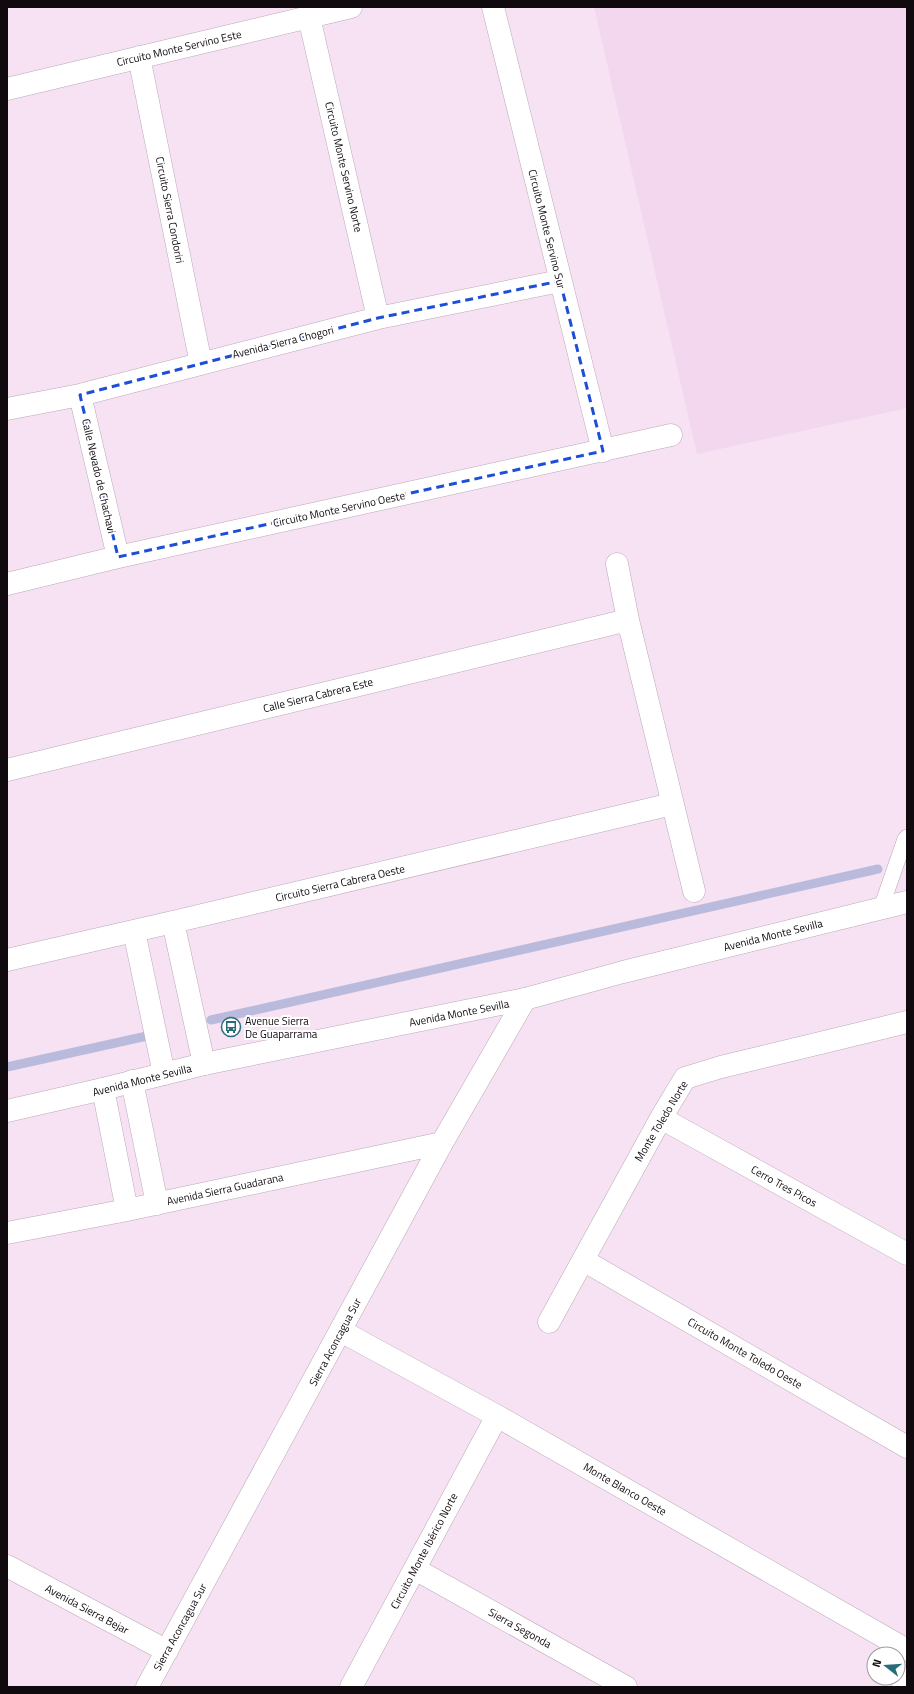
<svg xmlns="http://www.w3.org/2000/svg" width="914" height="1694" viewBox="0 0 914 1694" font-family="'Titillium Web',sans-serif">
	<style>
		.built { fill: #f2d7ee }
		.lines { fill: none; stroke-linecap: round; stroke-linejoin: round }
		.stream { stroke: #babadc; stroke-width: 9 }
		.lane-casing { stroke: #bba8b8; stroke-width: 16 }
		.street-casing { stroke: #bba8b8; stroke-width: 23 }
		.secondary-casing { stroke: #bba8b8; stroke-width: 23 }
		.lane { stroke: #fff; stroke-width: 15 }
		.street { stroke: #fff; stroke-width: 22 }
		.secondary { stroke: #fff; stroke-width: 22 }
		.marked { fill: none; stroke: #1d4ed8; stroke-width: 3; stroke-dasharray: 8 5; stroke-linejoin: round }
		.labels { text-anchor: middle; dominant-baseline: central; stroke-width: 4; stroke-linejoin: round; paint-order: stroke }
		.street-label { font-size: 11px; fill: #100a0f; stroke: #fff }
		.poi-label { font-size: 11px; fill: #100a0f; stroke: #fff; text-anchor: start }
	</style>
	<rect width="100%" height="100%" fill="#f6e2f3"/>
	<path class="built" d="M594 7H907V408L697 454Z"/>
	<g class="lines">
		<path class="stream" d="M211 1020 878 869
			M7 1067 147 1036"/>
		<defs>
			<path id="lane" d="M881 908 905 839 907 837"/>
			<path id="street" d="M493 7 603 451
				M309 17 378 318
				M139 57 201 364
				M7 89 351 7
				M80 395 118 557
				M7 409 80 395 378 318 560 281
				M617 564 628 620 694 891
				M7 584 118 557 671 435
				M7 770 628 620
				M173 922 204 1064
				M134 931 164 1074
				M7 960 173 922 672 804
				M132 1081 157 1204
				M103 1089 127 1210
				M661 1118 907 1254
				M7 1233 127 1210 442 1143
				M583 1260 907 1447
				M549 1322 661 1118 685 1078 721 1067 907 1022
				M341 1331 497 1416 907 1650
				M7 1566 167 1651
				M415 1569 626 1687
				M147 1687 442 1143 525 999
				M351 1687 497 1416
				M903 1687 907 1679"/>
			<path id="secondary" d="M7 1111 103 1089 204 1064 525 999 623 972 907 902"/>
		</defs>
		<use href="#lane" class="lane-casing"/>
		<use href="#street" class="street-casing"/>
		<use href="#secondary" class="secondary-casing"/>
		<use href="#lane" class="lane"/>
		<use href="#street" class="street"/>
		<use href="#secondary" class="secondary"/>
	</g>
	<path class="marked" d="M560 281 603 451 118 557 80 395 378 318Z"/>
	<defs>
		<symbol id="bus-ring" viewBox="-11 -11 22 22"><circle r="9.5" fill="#fff" stroke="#296d7d" stroke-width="1.5"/><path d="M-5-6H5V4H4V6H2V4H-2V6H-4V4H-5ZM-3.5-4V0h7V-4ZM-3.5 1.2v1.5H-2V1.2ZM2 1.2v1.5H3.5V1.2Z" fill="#296d7d"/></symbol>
	</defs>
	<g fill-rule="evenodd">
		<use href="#bus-ring" x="220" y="1016" width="22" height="22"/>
	</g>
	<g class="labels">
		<g class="street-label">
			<text transform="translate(179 48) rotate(-13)">Circuito Monte Servino Este</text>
			<text transform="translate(344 167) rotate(77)">Circuito Monte Servino Norte</text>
			<text transform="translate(170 210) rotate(79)">Circuito Sierra Condoriri</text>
			<text transform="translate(547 229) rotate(76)">Circuito Monte Servino Sur</text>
			<text transform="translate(283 342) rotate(-14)">Avenida Sierra Chogori</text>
			<text transform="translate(99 476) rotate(77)">Calle Nevado de Chachavi</text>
			<text transform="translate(339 509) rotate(-12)">Circuito Monte Servino Oeste</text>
			<text transform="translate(318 695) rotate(-14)">Calle Sierra Cabrera Este</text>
			<text transform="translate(340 883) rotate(-13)">Circuito Sierra Cabrera Oeste</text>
			<text transform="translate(773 935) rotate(-14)">Avenida Monte Sevilla</text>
			<text transform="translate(459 1013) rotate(-11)">Avenida Monte Sevilla</text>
			<text transform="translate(142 1080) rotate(-14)">Avenida Monte Sevilla</text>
			<text transform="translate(661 1121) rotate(-59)">Monte Toledo Norte</text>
			<text transform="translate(784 1186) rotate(29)">Cerro Tres Picos</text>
			<text transform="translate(225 1189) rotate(-12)">Avenida Sierra Guadarana</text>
			<text transform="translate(335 1342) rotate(-62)">Sierra Aconcagua Sur</text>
			<text transform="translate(745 1353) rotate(30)">Circuito Monte Toledo Oeste</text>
			<text transform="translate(625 1489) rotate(30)">Monte Blanco Oeste</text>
			<text transform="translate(424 1551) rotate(-62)">Circuito Monte Ibérico Norte</text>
			<text transform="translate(87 1609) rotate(28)">Avenida Sierra Bejar</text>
			<text transform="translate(180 1627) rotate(-61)">Sierra Aconcagua Sur</text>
			<text transform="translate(520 1628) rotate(29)">Sierra Segonda</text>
		</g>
		<g class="poi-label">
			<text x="245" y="1021">Avenue Sierra<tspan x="245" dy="13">De Guaparrama</tspan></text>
		</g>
	</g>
	<rect width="914" height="1694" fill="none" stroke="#100a0f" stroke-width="16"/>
	<g transform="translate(886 1666) rotate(287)"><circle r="19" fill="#ffffff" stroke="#9f9d9f"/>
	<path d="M0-3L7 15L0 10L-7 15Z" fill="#296d7d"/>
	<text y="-6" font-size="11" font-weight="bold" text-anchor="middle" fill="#100a0f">N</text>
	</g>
</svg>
